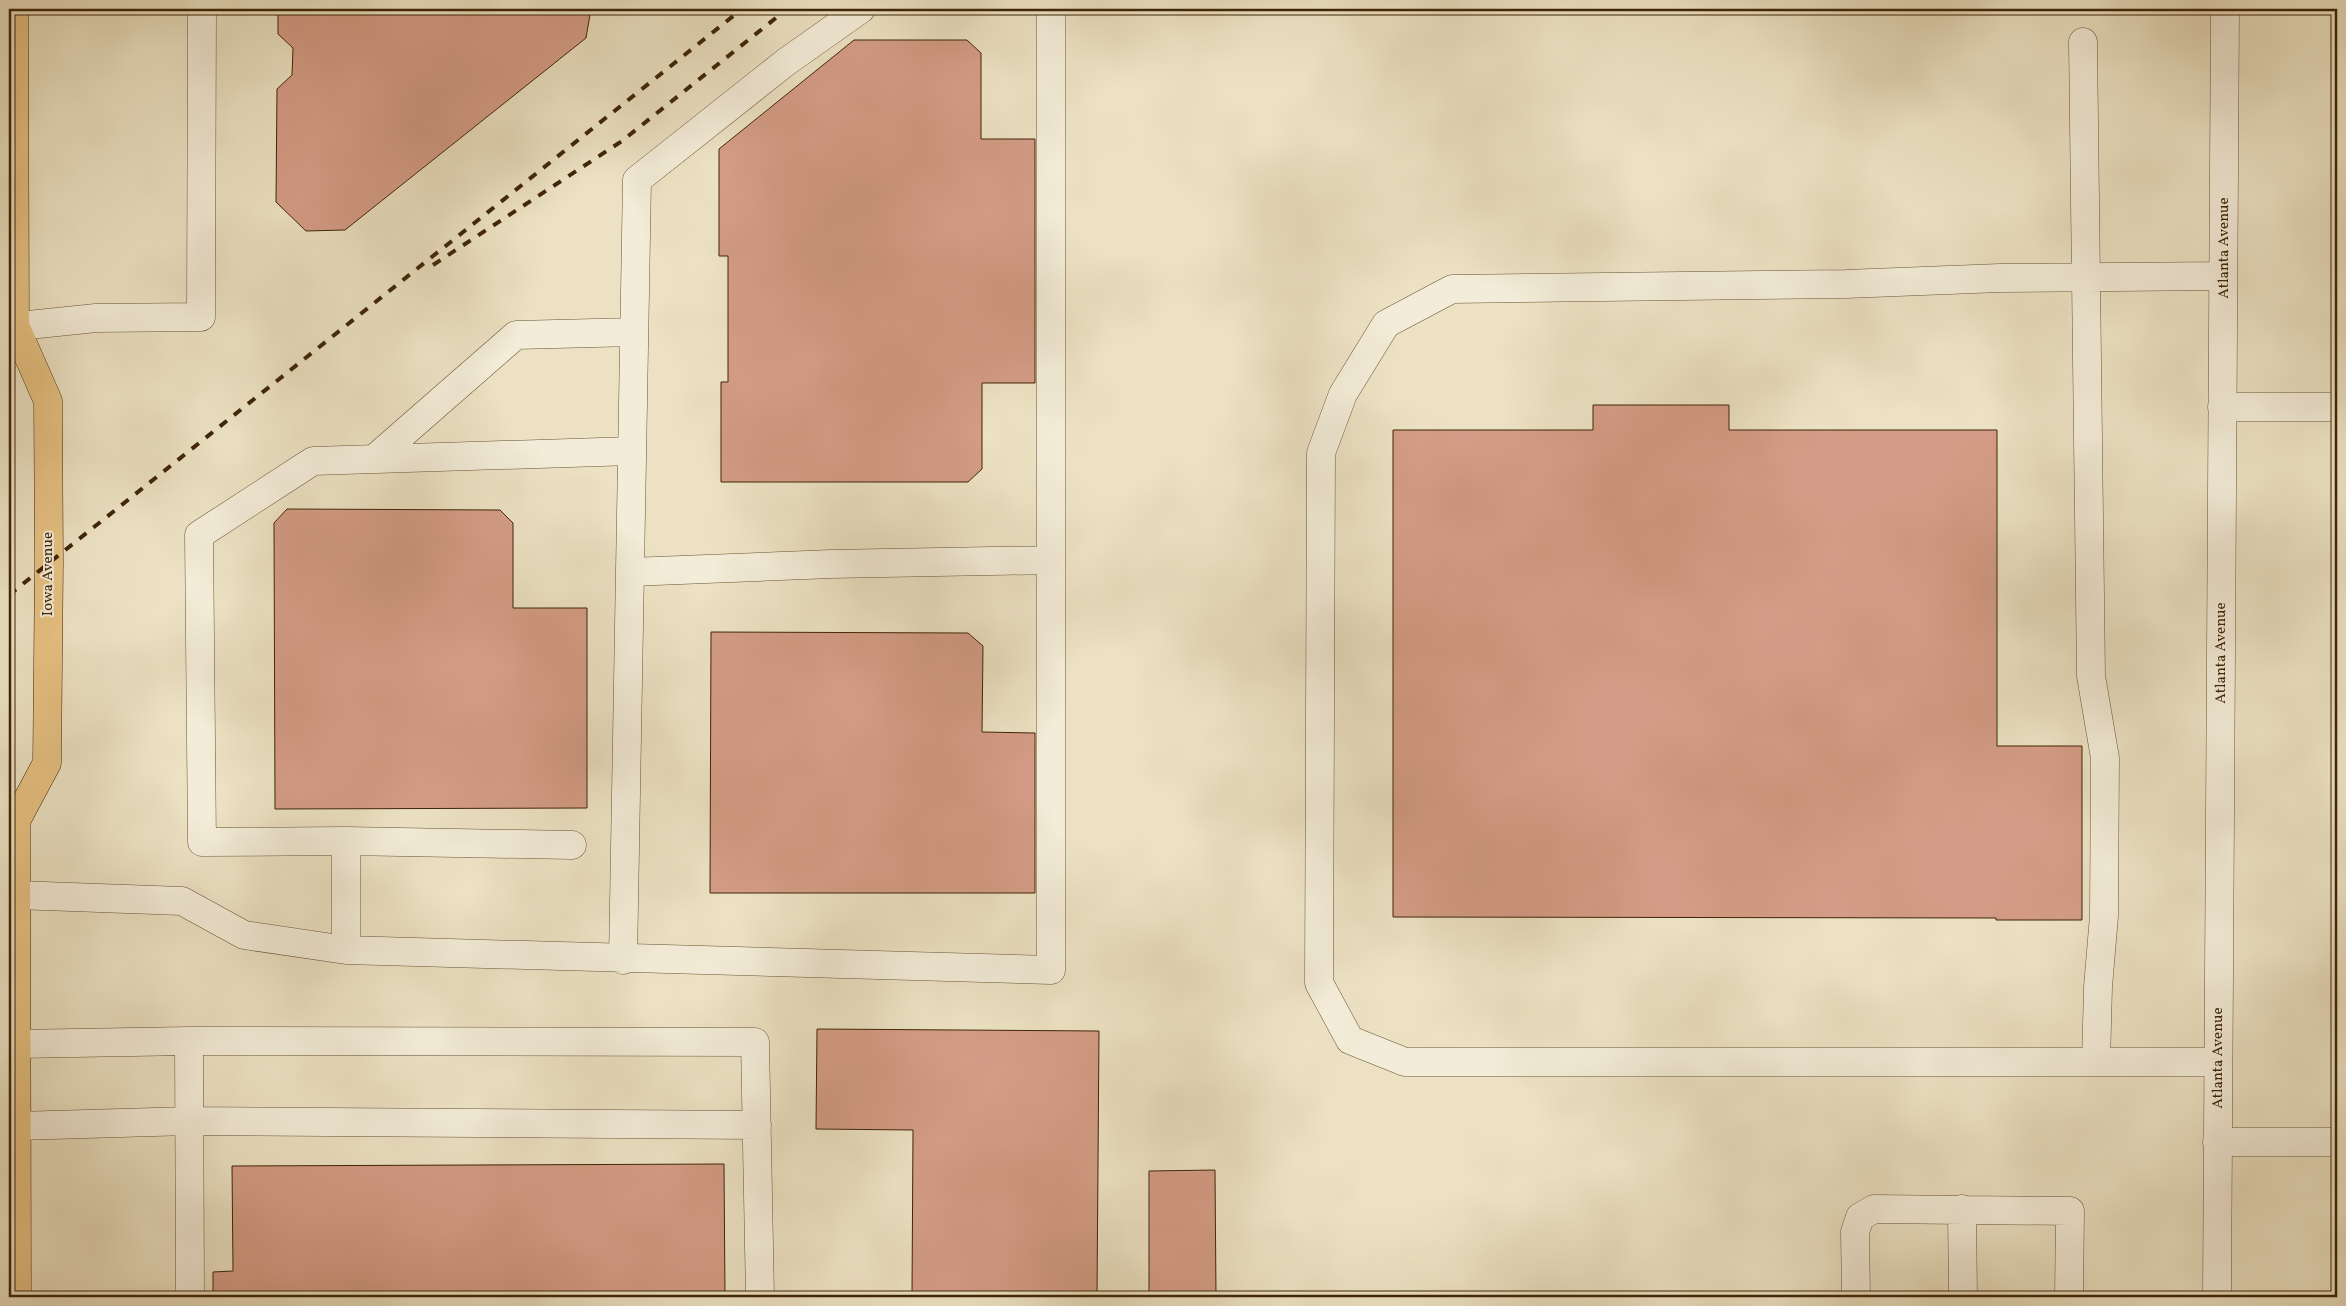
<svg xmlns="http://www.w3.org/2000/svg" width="2346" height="1306" viewBox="0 0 2346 1306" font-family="Vollkorn,serif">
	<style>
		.building { fill: #d49c86; stroke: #3e2507 }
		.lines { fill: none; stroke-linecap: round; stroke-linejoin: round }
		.minor-casing { stroke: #6a5436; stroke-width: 29 }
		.major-casing { stroke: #3e2507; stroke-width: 29 }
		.minor { stroke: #f3ecd8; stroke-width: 28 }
		.major { stroke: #e6c182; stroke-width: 28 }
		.rail { stroke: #3e2507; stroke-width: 4; stroke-dasharray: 9 9; stroke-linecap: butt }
		.labels { text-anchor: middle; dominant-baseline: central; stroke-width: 4; stroke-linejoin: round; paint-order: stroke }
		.street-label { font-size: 15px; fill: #3e2507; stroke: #f3ecd8 }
	</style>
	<rect width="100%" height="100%" fill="#ece2c3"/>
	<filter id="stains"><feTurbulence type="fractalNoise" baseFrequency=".004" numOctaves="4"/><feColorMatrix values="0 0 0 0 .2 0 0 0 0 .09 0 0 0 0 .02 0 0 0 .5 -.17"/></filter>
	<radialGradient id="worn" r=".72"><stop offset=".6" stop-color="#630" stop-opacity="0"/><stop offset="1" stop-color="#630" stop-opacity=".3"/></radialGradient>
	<path class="building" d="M278 9H591L586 38 345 230 306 231 276 202 277 89 292 75 293 48 278 34Z
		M854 40H967L981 53V139H1035V383H982V469L968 482H721V382H728V256H719V149Z
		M1593 405H1729V430H1997V746H2082V920H1996V918L1393 917V430H1593Z
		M287 509 500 510 513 523V608H587V808L275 809 274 523Z
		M711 632 968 633 983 646 982 732 1035 733V893H710Z
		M817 1029 1099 1031 1097 1297H912L913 1130 816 1129Z
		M724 1164 725 1297H213V1272L233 1271 232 1166Z
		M1215 1170 1216 1297H1149V1171Z"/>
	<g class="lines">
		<defs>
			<path id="minor" d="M2083 42 2091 676 2105 758 2104 916 2098 987 2096 1062
				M9 327 96 318 201 317 202 9
				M2222 407H2337
				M374 459 516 335 634 332
				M630 572 831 564 1051 560
				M346 841 572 845
				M16 895 182 901 244 935 346 950 1051 970V9
				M346 950V841L202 842 199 535 313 461 632 451
				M623 960 637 180 786 62 861 9
				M17 1044 189 1041
				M2218 1062H1405L1350 1040 1319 983 1321 453 1343 394 1386 324 1452 289 1846 284 2000 278 2223 276
				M17 1126 189 1121 757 1125
				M2217 1142H2337
				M1962 1209 1963 1297
				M190 1297 189 1041 755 1042 760 1297
				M1856 1297 1855 1232 1860 1217 1874 1209 2070 1211 2069 1297
				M2217 1297 2225 9"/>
			<path id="major" d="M15 326 48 401 49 562 47 763 16 821
				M9 344 15 326 14 9
				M9 807 16 821 17 1297"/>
		</defs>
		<use href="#minor" class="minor-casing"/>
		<use href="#major" class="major-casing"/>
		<use href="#minor" class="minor"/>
		<use href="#major" class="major"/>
		<path class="rail" d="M433 265 622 141 787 9
			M9 595 742 9"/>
	</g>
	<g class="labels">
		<g class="street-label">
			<text transform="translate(2224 248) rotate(-90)">Atlanta Avenue</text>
			<text transform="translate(48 574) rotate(-90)">Iowa Avenue</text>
			<text transform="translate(2221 653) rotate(-90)">Atlanta Avenue</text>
			<text transform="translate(2218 1058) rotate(-90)">Atlanta Avenue</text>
		</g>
	</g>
	<rect width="2346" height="1306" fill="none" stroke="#ece2c3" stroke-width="30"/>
	<rect x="10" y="10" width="2326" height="1286" fill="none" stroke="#3e2507" stroke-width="2.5"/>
	<rect x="15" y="15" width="2316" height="1276" fill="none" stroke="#3e2507"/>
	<rect width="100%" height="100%" filter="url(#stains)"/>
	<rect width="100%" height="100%" fill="url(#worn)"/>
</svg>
